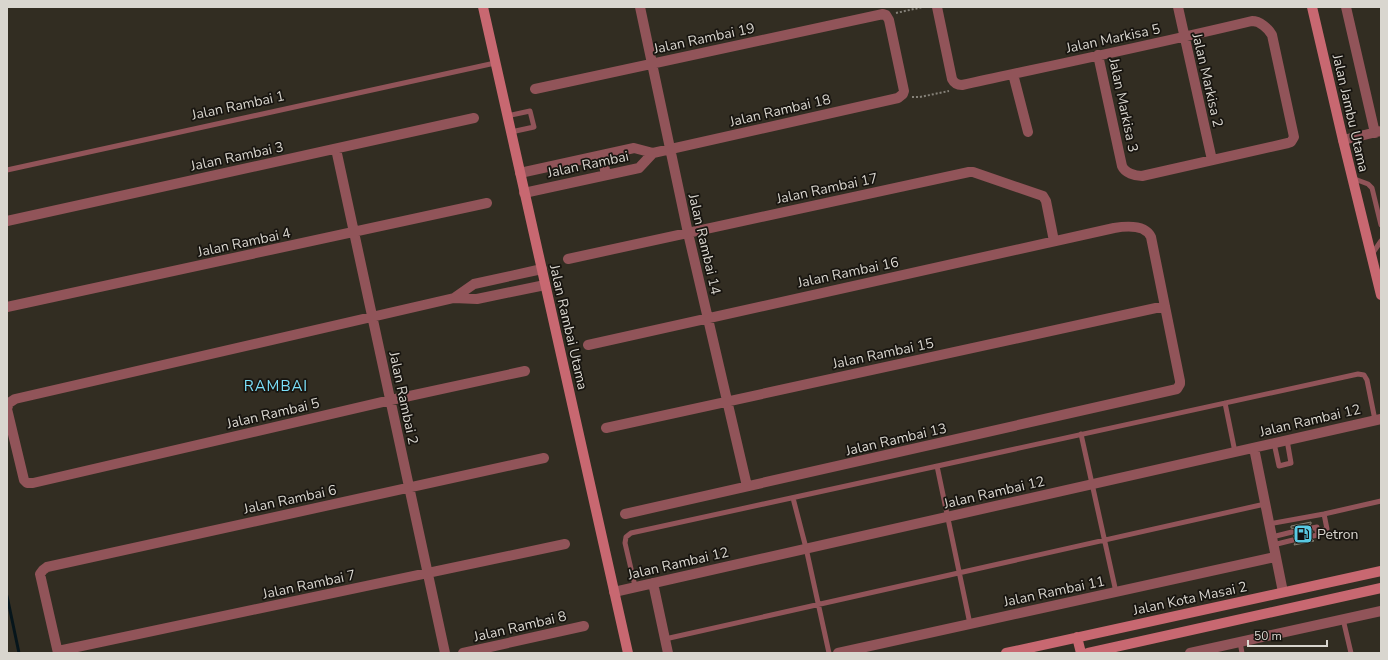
<svg xmlns="http://www.w3.org/2000/svg" width="1388" height="660" font-family="'Nunito Sans',sans-serif">
	<rect width="100%" height="100%" fill="#322d22"/>
	<g fill="none" stroke-linecap="round" stroke-linejoin="round">
		<path stroke="#06151b" stroke-width="3" d="M7,596l12,57"/>
	</g>
	<path fill="#474136" stroke="#857f72" d="M1311,522v2l-3,2v3l5,3 -4,2v3l5,4 -20,4 3,-6 -1,-2 -3,-1 2,-1 1,-4 -1,-2 -4,-1v-2z"/>
	<g fill="none" stroke-linecap="round" stroke-linejoin="round">
		<path stroke="#868279" stroke-width="2" stroke-dasharray="2 2" stroke-linecap="butt" d="M896,13l27,-6
			M912,97h8l29,-6"/>
		<path stroke="#915459" stroke-width="5" d="M507,116l23,-5 4,16 -23,5
			M7,170l488,-107
			M1352,178l16,6 4,4 9,37
			M1372,254l9,-13
			M1225,403l10,49
			M1081,434l35,158
			M1274,443l5,23 12,-3 -4,-23
			M937,466l33,158
			M793,498l13,50 23,105
			M1269,524l55,-10 57,-13
			M1312,528l5,-1 1,8 -5,1
			M1317,531l10,-2 -3,-15
			M1272,537l20,-5
			M1273,545l20,-5
			M635,586l-10,-43 1,-6 5,-4 727,-159 6,1 3,5 8,40
			M1343,619l8,34
			M665,639l600,-135
			M1240,642l2,11"/>
		<path stroke="#915459" stroke-width="10" d="M640,7l48,226 59,253
			M937,7l15,72c2,4 5,6 10,6 97,-21 194,-41 290,-64 8,0 16,7 20,14l22,102 -3,5 -3,1 -146,33c-7,0 -17,-3 -20,-10l-24,-111
			M1178,7l34,153
			M1346,7l29,126
			M1013,74l15,58
			M1343,140l38,-9
			M336,149l109,504
			M602,155l4,20
			M520,173l114,-25 19,5 245,-55 5,-4 1,-3 -15,-71 -3,-5 -3,-1 -348,75
			M524,193l115,-25 14,-15
			M7,221l467,-103
			M568,259l401,-87h4l70,24 3,5 8,40
			M454,298l20,-14 68,-15
			M7,307l480,-104
			M588,345l526,-117c12,-2 31,-4 37,9l29,144v3l-3,5 -552,125
			M525,371l-134,29 -358,83h-6l-3,-3 -17,-71 2,-6 6,-4 439,-101 23,1 68,-14
			M606,428l559,-122
			M1254,448l29,144
			M653,583l15,70
			M614,592l767,-173
			M58,651l507,-107
			M58,653l-18,-79 3,-4 4,-3 497,-109
			M463,653l121,-27
			M838,653l437,-96
			M1190,653l191,-42"/>
		<path stroke="#c86871" stroke-width="10" d="M483,7l145,646
			M1312,7l31,133 38,155
			M1077,637l4,16
			M1006,653l375,-82
			M1088,653l293,-65"/>
	</g>
	<defs>
		<g id="fuel-square" transform="scale(1)"><rect x="-9" y="-9" width="18" height="18" rx="4" fill="#58c9e3" stroke="#181510"/><path d="M-5.5-6h7V0h2V4h1.3V-2.5L3-4.5l.8-.8L6-3V5H2.5V1h-1V6h-7ZM-4.2-4.7v3.2H.2V-4.7Z" fill="#111"/></g>
	</defs>
	<g fill-rule="evenodd">
		<use href="#fuel-square" x="1303" y="534"/>
	</g>
	<g text-anchor="middle" stroke-width="3.5" stroke-linejoin="round" paint-order="stroke">
		<g font-size="14" fill="#d9d6cf" stroke="#181510">
			<text transform="translate(704 38) rotate(-12)" y="5">Jalan Rambai 19</text>
			<text transform="translate(1113 38) rotate(-12)" y="5">Jalan Markisa 5</text>
			<text transform="translate(1208 80) rotate(77)" y="5">Jalan Markisa 2</text>
			<text transform="translate(238 105) rotate(-12)" y="5">Jalan Rambai 1</text>
			<text transform="translate(1124 105) rotate(78)" y="5">Jalan Markisa 3</text>
			<text transform="translate(780 110) rotate(-13)" y="5">Jalan Rambai 18</text>
			<text transform="translate(1351 113) rotate(77)" y="5">Jalan Jambu Utama</text>
			<text transform="translate(237 156) rotate(-12)" y="5">Jalan Rambai 3</text>
			<text transform="translate(588 164) rotate(-12)" y="5">Jalan Rambai</text>
			<text transform="translate(827 188) rotate(-12)" y="5">Jalan Rambai 17</text>
			<text transform="translate(244 242) rotate(-12)" y="5">Jalan Rambai 4</text>
			<text transform="translate(705 244) rotate(77)" y="5">Jalan Rambai 14</text>
			<text transform="translate(848 272) rotate(-12)" y="5">Jalan Rambai 16</text>
			<text transform="translate(569 327) rotate(77)" y="5">Jalan Rambai Utama</text>
			<text transform="translate(883 353) rotate(-12)" y="5">Jalan Rambai 15</text>
			<text transform="translate(404 398) rotate(78)" y="5">Jalan Rambai 2</text>
			<text transform="translate(273 413) rotate(-13)" y="5">Jalan Rambai 5</text>
			<text transform="translate(1310 420) rotate(-13)" y="5">Jalan Rambai 12</text>
			<text transform="translate(896 439) rotate(-13)" y="5">Jalan Rambai 13</text>
			<text transform="translate(994 492) rotate(-13)" y="5">Jalan Rambai 12</text>
			<text transform="translate(290 499) rotate(-12)" y="5">Jalan Rambai 6</text>
			<text transform="translate(678 563) rotate(-13)" y="5">Jalan Rambai 12</text>
			<text transform="translate(309 584) rotate(-12)" y="5">Jalan Rambai 7</text>
			<text transform="translate(1054 591) rotate(-12)" y="5">Jalan Rambai 11</text>
			<text transform="translate(1190 598) rotate(-12)" y="5">Jalan Kota Masai 2</text>
			<text transform="translate(520 626) rotate(-13)" y="5">Jalan Rambai 8</text>
		</g>
		<g font-size="14" fill="#d9d6cf" stroke="#181510" text-anchor="start">
			<text x="1317" y="539">Petron</text>
		</g>
		<g font-size="15" letter-spacing="1" fill="#7ce0f9" stroke="#181510">
			<text x="276" y="391">RAMBAI</text>
		</g>
	</g>
	<rect width="1388" height="660" fill="none" stroke="#d9d6cf" stroke-width="16"/>
	<path d="M1248 640v6h79v-6" fill="none" stroke="#d9d6cf" stroke-width="2"/>
	<text x="1254" y="640" font-size="12" fill="#d9d6cf" stroke="#181510" stroke-width="3" paint-order="stroke">50 m</text>
</svg>
